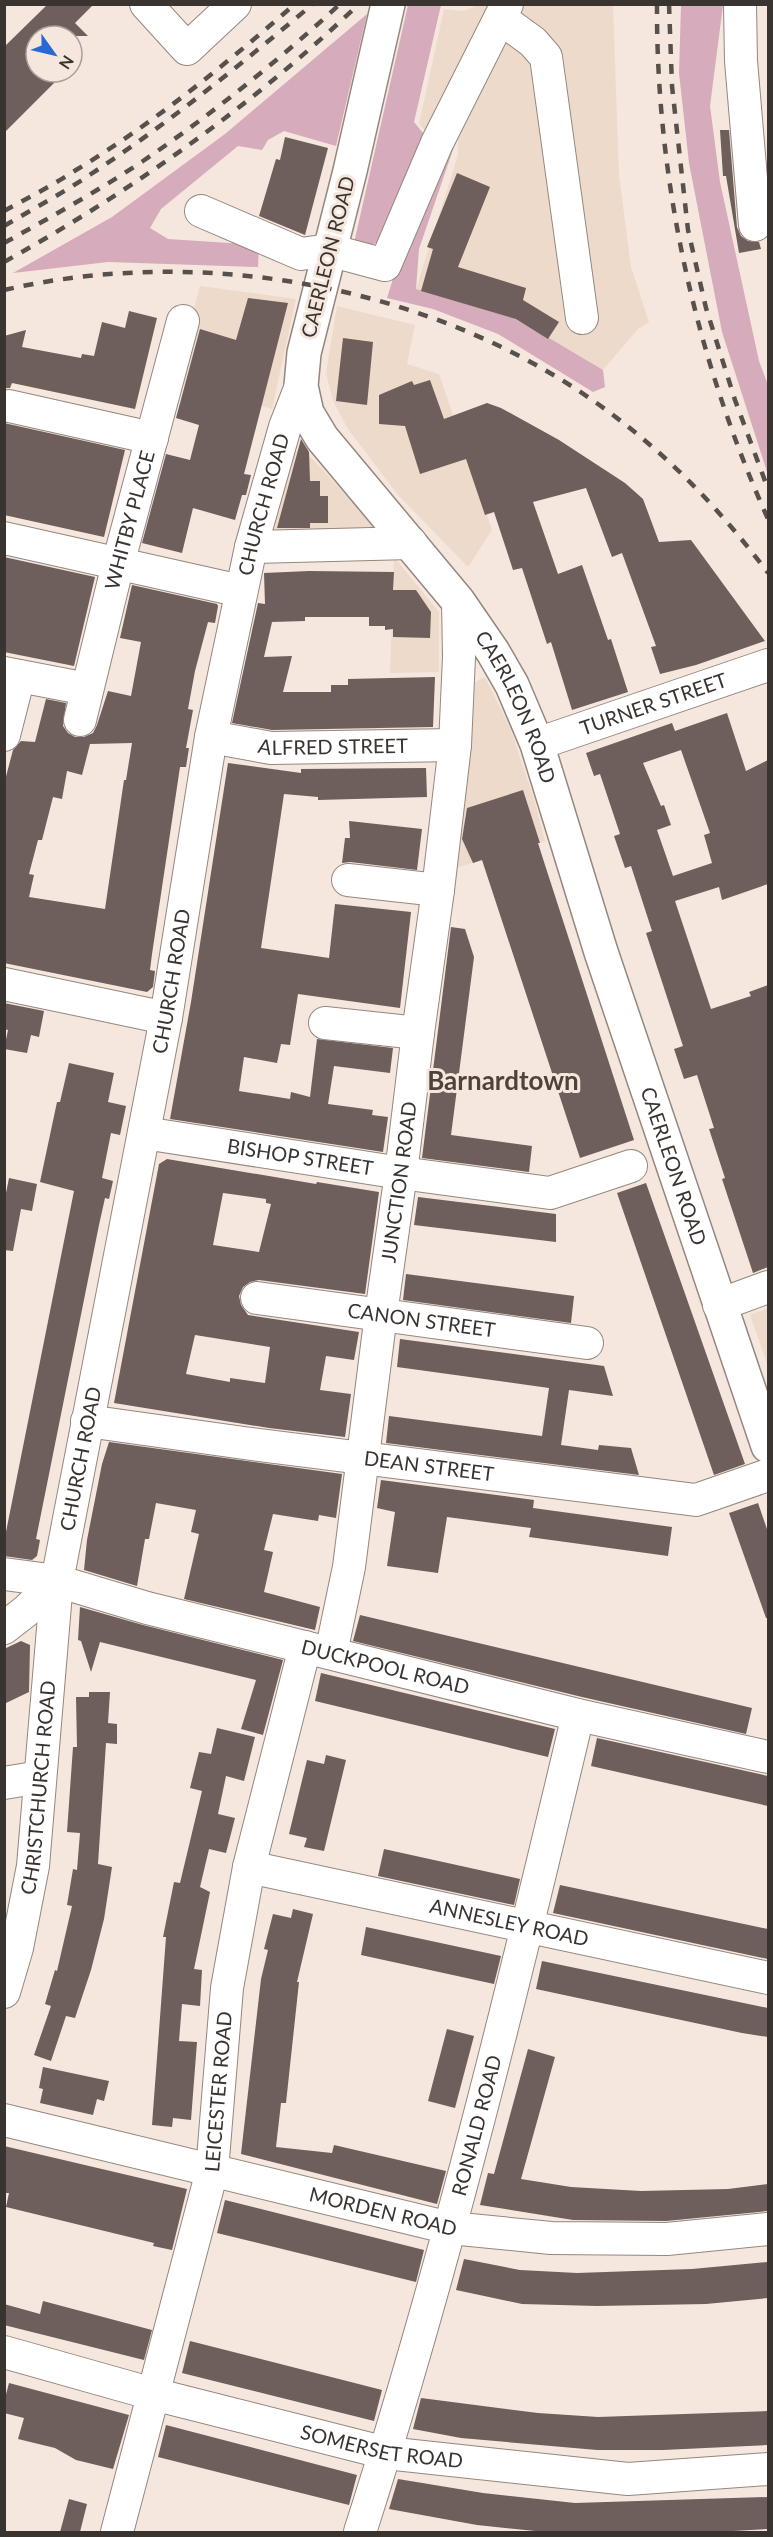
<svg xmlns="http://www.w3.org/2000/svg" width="773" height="2537" font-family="Lato,sans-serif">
	<rect width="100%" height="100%" fill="#f5e7dd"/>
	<path fill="#eedacb" d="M482,4l131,1 6,170 12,92 18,55 -11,7 -35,41 -90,-52 -97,-29 42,-134v-19l-21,7 -18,-19 25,-115 19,2z
		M200,286l96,13 -24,110 -98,-27z
		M337,306l78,19 -8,39 32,10 53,156 -24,37 -70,-72 -50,-66 -15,-28 -7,-28z
		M304,450l70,75 -6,7 -98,-3 22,-78z
		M394,557l45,55v60l-49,1z
		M485,677l25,51 24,71 11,42 -96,29 24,-187z
		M768,1308v58l-18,-51z"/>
	<path fill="#d6abbb" d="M408,5h33l-27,117 14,17 -45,101 -16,7 -13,-4z
		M681,5h42l-13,101 10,76 39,179 9,24v90l-46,-143 -33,-169 -10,-90z
		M367,14l-31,132 -52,-15 -16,9 -6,10 -24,-4 -77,63 -11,19 18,11 91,6 -1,22 -150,-5 -95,11 99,-56 113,-83z
		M458,135l-39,114 -3,40 101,30 86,51 2,17 -12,5 -95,-58 -65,-25 -46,-11 24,-77z"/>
	<path fill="#6e5e5c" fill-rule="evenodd" d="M48,4h46l-19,19 13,13h-52v36h29l-61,61v-86z
		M720,130h9l8,97 4,9 7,5 11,1 2,7 -22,4 -13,-77h-3z
		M285,137l43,11 -23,87 -46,-19 17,-57 4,1z
		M457,173l33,14 -32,80 68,21 -3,12 36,22 -11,17 -32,-20 -95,-28 12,-42 -6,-2z
		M248,298l40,5 -44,171 7,1 -5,20h-4l-7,25 -42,-12 -11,45 -40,-10 24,-89 24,6 9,-35 -23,-7 24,-89 36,11z
		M129,311l28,7 -22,91 -123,-26 -2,5h-6v-52l22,-6 -4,17 59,11 1,-4 12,2 8,-34 23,6z
		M343,338l30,4 -6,63 -31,-4z
		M430,380l14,39 43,-16 14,5 58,32 66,43 18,16 16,43 32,-2 74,101 -69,24 -36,9 -9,-27 5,-1 -34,-93 -10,4 -26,-69 -53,14 25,72 24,-9 26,75 3,-1 17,53 -56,18 -21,-68 -4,2 -25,-76 -9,2 -19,-58 -9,3 -19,-56 -46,15 -15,-48 -26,-2v-29l33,-14 2,4z
		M4,423l121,27 -21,87 -100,-22z
		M301,439l8,13 1,29h10v15h8v27h-18v5h-33z
		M4,557l91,20 -21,89 -70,-14z
		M309,571l85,1 -1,18h23l15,22 -1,26 -37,-1v-8l-8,1v-4h-16v-9h-64v4l-33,1 -8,35 28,-1 -9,36h48v-7h17v-6l87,-2 -2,50 -161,3 -40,-7 26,-120 7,1 -1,-31z
		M132,585l85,19 1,2 -3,17 -7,-1 -13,49 -7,38 5,1 -7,38h3l-3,19h-6l-28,187 -2,16 5,1 -2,16 -6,5 -143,-29v-179l9,-34 8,-9 14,1 11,-43 20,4 -3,23 5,7 7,4h9l9,-4 4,-8 11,-34 23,5 10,-54 -21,-4zM132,743l-6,37h-2l-19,129 -76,-12 5,-22 -5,-1 9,-34h4l11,-43 9,2 5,-28 15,4 8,-31z
		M727,713l19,58 22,-11v124l-46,16 -3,-13 -44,14 36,108 40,-13 -2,-4 19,-7v282l-15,6 -31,-94 3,-1 -16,-49 5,-1 -17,-53 -13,4 -10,-30 9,-3 -37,-113 6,-2 -21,-65 -6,2 -11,-32 6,-2 -20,-60 -6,2 -8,-23 86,-30 3,8zM681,750l29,83 -6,2 8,28 -39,13 -16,-46 14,-5 -7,-20 -3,1 -18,-43z
		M228,763l73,10v-4l125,-1 1,29 -109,3v-3l-34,-3 -23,154 68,10 6,-54 76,8 -11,96 -102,-14 -8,51 -9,-1 -4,19 -33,-6 -5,34 51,8 1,-7 19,5 7,-58 76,9 -3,25 -56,-7 -6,38 45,6 -1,5 16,2 -5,35 -213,-33 21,-117z
		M523,790l17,53h-2l7,22 89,275 -54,18 -98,-298 -9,3 -11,-24 5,-31z
		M349,821l73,8 -5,41 -67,-8 -8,1 3,-25h5z
		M451,927l14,2 9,28 -23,178 81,11 -3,26 -107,-14z
		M4,1003l40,8 -5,26 -8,-2 -4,18 -23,-4 4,-19 -4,-1z
		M69,1063l45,10 -6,29 18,4 -6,29 -9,-2 -9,45 11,3 -4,18 -4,-1 -6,27 -63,314 4,1 -3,16 -5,4 -28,-4v-14l70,-351 -34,-9 17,-80h3z
		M167,1159l149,25 1,-2 62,10 -14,102 -106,-14 -9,2 -7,5 -4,9 2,9 7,10 111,17 -5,28 -28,-4 -6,34 31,4 -6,43 -76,-9 -155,-25 45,-239zM223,1193l43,6v4l5,1 -12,48 -46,-7zM195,1335l75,12 -5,36 -35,-5v4l-44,-8z
		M9,1178l28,6 -5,27 -11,-2 -8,42 -9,-1v-47z
		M646,1183l99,281 -31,11 -97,-282z
		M418,1197l138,17v28l-142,-17z
		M406,1274l168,22 -3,27 -168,-23z
		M400,1339l204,27 9,30 -44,-6 -8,55 37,5 1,-5 32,3 8,27 -253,-32 3,-27 153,20 7,-48 -152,-21z
		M109,1442l233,32 -6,44 -17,-3 -1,6 -45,-7 -9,36 9,2 -9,40 56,15 -5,23 -131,-31 15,-65 -8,-2 5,-22 -40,-7 -7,36h-4l-8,47 -53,-16 3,-30 15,-76z
		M381,1480l153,20 -1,8 139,19 -4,29 -139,-19 2,-9 -84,-11 -9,56 -51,-7 8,-54 -18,-4z
		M758,1503l10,29v86h-2l-37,-105z
		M80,1607l63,18 140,35 -20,75 -22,-6 15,-49 -156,-38 -9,30 -10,-31 -3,-1z
		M360,1615l392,93 -6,26 -164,-37 -229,-56z
		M21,1641l9,4 -1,47 -25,12v-55z
		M321,1673l234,56 -7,28 -233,-56z
		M89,1692h21l-2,31 9,1v20l-11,-1 -8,121 14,3 -8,52 -13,51 -16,48 -9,-2 -15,45 -17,-6 17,-49 -6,-2 10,-34 2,1 15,-65 -5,-1 6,-36 4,1 3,-37 -13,-1 6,-85h4l-1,-50h13z
		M217,1728l38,9 -11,44 -18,-5 -8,38 17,4 -9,35 -17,-4 -9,38 10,5 -16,77 8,1 -2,36 -18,-2 -3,37 18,1 -6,78 -18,-2 -1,9 -20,-2 14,-188h-3l11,-55 6,1 22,-92 -12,-3 9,-36 12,2z
		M597,1738l171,38v30l-177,-40z
		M326,1755l20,5 -22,91 -20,-4 3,-9 -18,-4 18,-74 17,4z
		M384,1849l136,30 -6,26 -136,-29z
		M560,1885l208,44v30l-215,-46z
		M293,1909l20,5 -16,68h2l-13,121h-5l-5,44 56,6 2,-8 112,26 -9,33 -196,-50 20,-175 7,-29 -4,-1 9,-35 18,4z
		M366,1927l135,29 -7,28 -133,-29z
		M542,1961l226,47v29l-26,-4 -206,-44z
		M447,2029l27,7 -19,72 -27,-7z
		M528,2049l27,8 -34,122 50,8 70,4 87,-2 40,-5v27l-102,10 -93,-1 -93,-15 8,-32 6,1z
		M43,2067l66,14 -5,20 -7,-2 -4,16 -53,-12 3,-14 -4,-1z
		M4,2146l183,43 -15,61 -19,-4 1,-3 -148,-36 3,-14h-5z
		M225,2200l199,50 -8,32 -199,-49z
		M464,2259l56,11 57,3 115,-4 76,-7v36l-62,6 -109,2 -75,-2 -66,-14z
		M43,2301l109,29 -8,30 -140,-35v-21l36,10z
		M190,2341l192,49 -8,31 -192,-48z
		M9,2383l120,32 -16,54 -37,-9 -21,-12 -37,-9 6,-21 -20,-5v-11z
		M421,2398l117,15 60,4 170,-6v34l-105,5h-66l-136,-12 -48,-9z
		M166,2425l191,50 -8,30 -191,-48z
		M398,2479l85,14 92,10 193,-6v32l-52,3h-171l-68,-7 -88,-16z
		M69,2499l18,5 -7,28h-20z"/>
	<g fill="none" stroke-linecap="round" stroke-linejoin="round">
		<g stroke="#94877e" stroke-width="34">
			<g id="minor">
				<path d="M146,4l41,45 48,-45"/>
				<path d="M740,4l1,57 14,164"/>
				<path d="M500,18l33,24 13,15 36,261"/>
				<path d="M201,211l100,43 28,-4 56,15 52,-122 70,-139"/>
				<path d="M9,406l143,32"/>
				<path d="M4,538l237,53"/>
				<path d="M251,547l160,-4"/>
				<path d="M4,673l83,16"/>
				<path id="s1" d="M80,720l38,-156 65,-243"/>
				<path d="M4,735l15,-59"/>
				<path id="s2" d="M211,737l60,11 184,-3"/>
				<path id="s3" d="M537,744l231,-79"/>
				<path d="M348,880l90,10"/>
				<path d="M4,984l162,34"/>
				<path d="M325,1023l93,10"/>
				<path id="s4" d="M144,1133l257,40 149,20 81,-27"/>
				<path id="s5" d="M257,1298l330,45"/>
				<path d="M719,1305l49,-18"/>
				<path id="s6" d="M87,1421l157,22 452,57 72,-25"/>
				<path id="s7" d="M4,1574l53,7 90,27 431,107 190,42"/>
				<path d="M4,1628l22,-17 31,-30"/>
				<path id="s8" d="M331,1653l18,-86 32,-253 20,-141 17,-140 20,-143 17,-145 4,-88 -1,-56"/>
				<path d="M4,1783l36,-6"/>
				<path id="s9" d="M249,1867l519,111"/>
				<path id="s10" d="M4,1992l13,-44 16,-82 24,-285 109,-563 45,-281 40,-190 34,-120 16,-41"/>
				<path id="s11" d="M4,2120l446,108 101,10 116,1 101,-10"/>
				<path id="s12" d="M4,2352l149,42 233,59 242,26 140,-10"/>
				<path id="s13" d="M117,2532l95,-361 15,-183 22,-121 56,-220"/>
				<path id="s14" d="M360,2532c86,-268 153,-543 218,-817"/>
			</g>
		</g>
		<g stroke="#94877e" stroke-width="36">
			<g id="major">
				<path id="s15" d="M388,4l-38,167 -46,182 -3,33 6,27 15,25 136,163 35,51 19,33 25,59 64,208 167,494"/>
			</g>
		</g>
		<use href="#minor" stroke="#fff" stroke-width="32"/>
		<use href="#major" stroke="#fff" stroke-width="33"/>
		<path stroke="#57504c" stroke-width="4.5" stroke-dasharray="10 10" stroke-linecap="butt" d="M657,4c-1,177 39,355 111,515
			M669,4l3,82 16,144 18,78 29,92 33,89
			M4,211c24,-13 49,-26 72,-41 78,-47 150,-106 219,-166
			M4,226c29,-17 59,-33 87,-52 78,-51 150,-110 222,-170
			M4,243c47,-26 94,-52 139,-82 69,-47 135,-100 197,-157
			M4,262c128,-71 249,-157 355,-258
			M4,290c205,-47 441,-2 609,125 60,45 110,98 155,158"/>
	</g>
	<g text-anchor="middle" stroke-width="6" stroke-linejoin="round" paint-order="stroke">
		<g font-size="20" fill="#3a3431" stroke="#f5e7dd">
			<text transform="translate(328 257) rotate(-76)" y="7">CAERLEON ROAD</text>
			<text dy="7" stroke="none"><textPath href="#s10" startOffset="1512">CHURCH ROAD</textPath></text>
			<text dy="7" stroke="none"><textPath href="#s1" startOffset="206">WHITBY PLACE</textPath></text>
			<text dy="7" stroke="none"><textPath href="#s3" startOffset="123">TURNER STREET</textPath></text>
			<text dy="7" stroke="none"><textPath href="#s15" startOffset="783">CAERLEON ROAD</textPath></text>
			<text dy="7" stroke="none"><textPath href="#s2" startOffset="123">ALFRED STREET</textPath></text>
			<text dy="7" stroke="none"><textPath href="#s10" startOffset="1026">CHURCH ROAD</textPath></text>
			<text dy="7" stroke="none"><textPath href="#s4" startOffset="158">BISHOP STREET</textPath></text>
			<text dy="7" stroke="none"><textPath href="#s15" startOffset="1269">CAERLEON ROAD</textPath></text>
			<text dy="7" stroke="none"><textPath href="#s8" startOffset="476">JUNCTION ROAD</textPath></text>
			<text dy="7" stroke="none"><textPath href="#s5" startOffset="166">CANON STREET</textPath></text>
			<text dy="7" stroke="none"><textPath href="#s10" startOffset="540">CHURCH ROAD</textPath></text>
			<text dy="7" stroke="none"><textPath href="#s6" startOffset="345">DEAN STREET</textPath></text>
			<text dy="7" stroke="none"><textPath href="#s7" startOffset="393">DUCKPOOL ROAD</textPath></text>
			<text dy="7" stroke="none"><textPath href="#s10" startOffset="208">CHRISTCHURCH ROAD</textPath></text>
			<text dy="7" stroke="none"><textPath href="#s9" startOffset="266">ANNESLEY ROAD</textPath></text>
			<text dy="7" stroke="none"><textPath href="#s13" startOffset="453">LEICESTER ROAD</textPath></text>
			<text dy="7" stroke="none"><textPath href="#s14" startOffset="423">RONALD ROAD</textPath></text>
			<text dy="7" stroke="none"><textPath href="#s11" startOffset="390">MORDEN ROAD</textPath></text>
			<text dy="7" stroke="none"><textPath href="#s12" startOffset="390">SOMERSET ROAD</textPath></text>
		</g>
		<g font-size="26" font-weight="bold" fill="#4e433a" stroke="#f5e7dd">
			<text x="503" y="1090">Barnardtown</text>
		</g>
	</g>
	<rect width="773" height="2537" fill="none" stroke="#3a3431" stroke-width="12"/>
	<g transform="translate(54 54) rotate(124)"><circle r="28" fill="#f5e7dd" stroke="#aa9f98" stroke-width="1.5"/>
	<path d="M0-4.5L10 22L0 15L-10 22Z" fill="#2868d5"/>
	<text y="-9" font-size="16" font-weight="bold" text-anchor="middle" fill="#3a3431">N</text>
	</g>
</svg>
